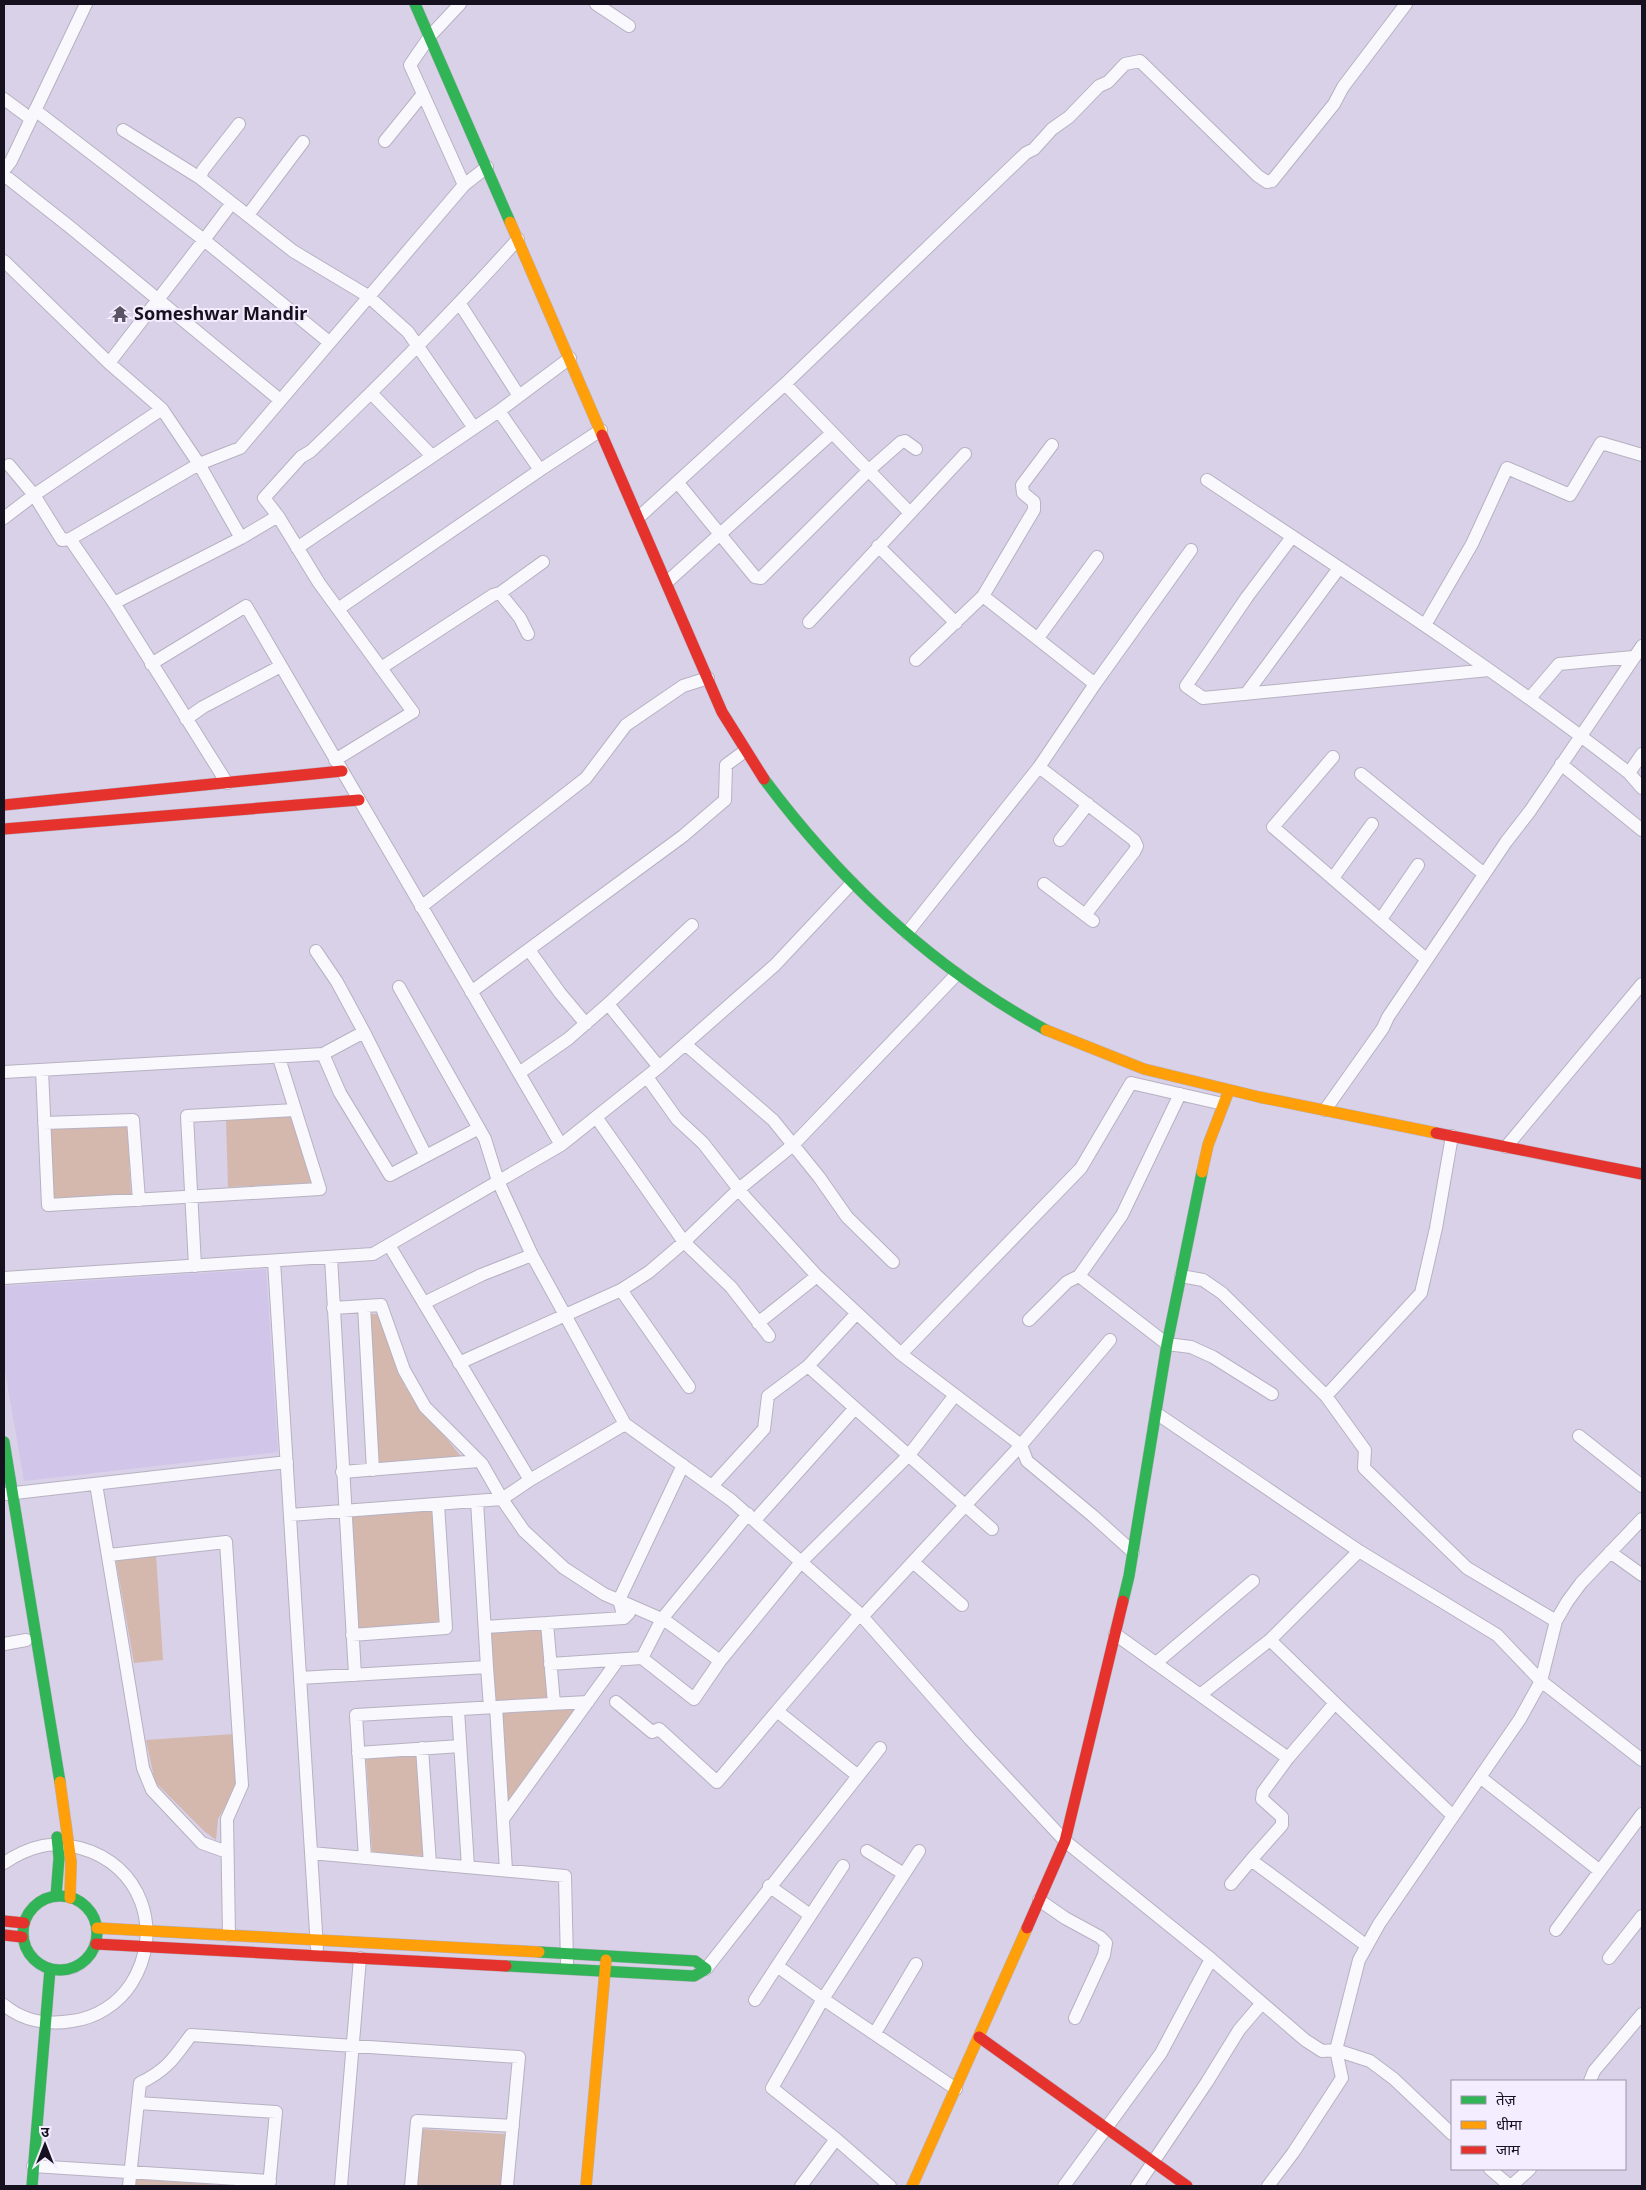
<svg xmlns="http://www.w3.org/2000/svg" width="1646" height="2190" font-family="'Noto Sans','Noto Sans Devanagari',sans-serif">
	<rect width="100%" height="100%" fill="#d9d1e8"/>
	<path fill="#d1c5ea" d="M266,1269l12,183 -254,29 -20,-116v-79z"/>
	<path fill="#d4b7ad" d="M291,1116l20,67 -83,4 -2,-68z
		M127,1124l4,70 -78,4 -4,-70z
		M369,1314h10l26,73 58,72 -85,4z
		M433,1510l8,113 -83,6 -7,-113z
		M156,1555l7,105 -29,3 -18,-102z
		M544,1629l4,70 -55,3 -4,-70z
		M576,1707l-69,98 -5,-93z
		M234,1734l3,52 -19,33 -2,21 -12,-9 -49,-49 -9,-42z
		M418,1753l6,103 -52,-4 -6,-95z
		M422,2129l83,5 -4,52h-84z
		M136,2179l96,7h-96z"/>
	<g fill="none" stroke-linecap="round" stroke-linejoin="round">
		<g stroke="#b7b1c2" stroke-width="14">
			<path id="street" d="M596,4l33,22
				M4,99l27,20
				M35,110l169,130 27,-36
				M123,130l77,48 93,73 75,45 40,36 66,96
				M385,141l38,-47
				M4,170l7,-9 75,-157
				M4,175l66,52 210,173
				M200,178l3,-8 36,-46
				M464,185l23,-18
				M248,215l55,-73
				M4,261l105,102 53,46 37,55 42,74 37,-22
				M460,304l59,92
				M109,363l95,-123 125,102
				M785,384l124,128
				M371,393l61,63
				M162,409l-128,86 28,45 8,-1 129,-75 41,-16 224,-263 -54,-120 20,-29 30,-32
				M499,411l71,-53
				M540,470l61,-40
				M1207,480c143,95 287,188 422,293l13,15
				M678,483l77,94 6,1 107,-107 33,-29 4,-1 11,8
				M639,517l146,-133 241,-231 8,-4 18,-20 17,-12 30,-31 9,-4 17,-18 15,-3 118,115 9,6 5,-1 62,-77 9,-17 63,-83
				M4,518l30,-23 -25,-30
				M1292,537l-45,60 -61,89 17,12 286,-28
				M70,539l44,64 113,180
				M878,546l78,77
				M297,548l202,-137 41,59 -202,139
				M667,582l165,-149
				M500,593l20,25 8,16
				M983,596l112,88
				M114,603l127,-65
				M809,622l156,-168
				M1425,625l47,-81 35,-76 63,27 31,-52 41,12
				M1038,638l59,-81
				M916,660l67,-64 51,-86v-8l-11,-9 -1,-8 30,-40
				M381,668l112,-73 7,-2 43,-31
				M1246,694l93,-126
				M1530,698l29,-34 74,-7
				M186,719l17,-12 78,-41
				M1333,757l-60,70 153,132
				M335,760l78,-48 -94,-129 -41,-67 -14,-18 37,-41 10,-6c72,-69 141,-138 207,-212
				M1561,764l81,66
				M1039,767l95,73 3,6 -3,6 -49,63
				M1629,773l13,-19
				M1361,774l123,100
				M1060,840l28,-36
				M1333,878l39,-54
				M1044,884l49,37
				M421,907l165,-129 40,-53 57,-39 25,-8
				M1381,919l37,-54
				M907,933l132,-166 56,-83 96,-134
				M529,950l31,43 26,31
				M316,951l21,31 27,50 -41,22
				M399,987l86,152 13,42 34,74 93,169
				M471,992l212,-156 42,-36 1,-35 19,-14
				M608,1004l51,63
				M364,1032l62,124
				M685,1044l88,76 46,57 28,40 46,45
				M42,1070l6,135 272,-16 -41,-131
				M4,1072l319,-18 17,39 50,82 89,-47
				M519,1073l49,-34 40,-35 84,-79
				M647,1077l30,42 26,24 42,54 72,79
				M1180,1094l-58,121 -43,61 88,68 24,3 22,10 59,37
				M1325,1110l58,-82 5,-11 118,-175 24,-31 112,-165
				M596,1117l88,125 47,45 38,49
				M44,1123l89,-3 6,80
				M1452,1136l-16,92 -15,65 -95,103 39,54 -1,18 103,100 89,53
				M561,1145l98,-78 116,-102 77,-82
				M1506,1147l136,-163
				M389,1245l141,235
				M331,1257l24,418
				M274,1261l43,687
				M195,1266l-8,-150 108,-6
				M1181,1276l22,4 19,13 104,103
				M4,1278l369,-24 188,-109 -315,-539 -95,58
				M621,1290l68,97
				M424,1303l57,-28 51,-20
				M364,1306l9,164
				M333,1308l48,-3 23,65 21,37 57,57 20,35 22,32 40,37 40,26 62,27 54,40 81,-99 108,-107 46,-60
				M1029,1320l38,-38 12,-6
				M758,1323l59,-47 84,78 120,91 -159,172
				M1110,1340l-89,105 6,16 66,55 40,36
				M901,1354l180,-186 50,-85 92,21
				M459,1363l162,-73 28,-18 35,-30 55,-53 54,-44 164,-171
				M808,1366l47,42
				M1156,1413l203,138
				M1579,1436l63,50
				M342,1472l137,-11
				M96,1484l47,284 9,22 50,53 25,9
				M712,1486l52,-57 4,-33 40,-30 49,-53
				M6,1494l281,-32
				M290,1515l212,-16 28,-19 95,-56 106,76 129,114 -83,97 81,65 -152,193
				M755,1520l100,-112 137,121
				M1610,1552l32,23
				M109,1555l117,-13 16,243 -15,34 2,116
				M913,1562l49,43
				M860,1614l110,125 95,102 146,118 94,81 17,11 14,-1 23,-90 20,-36 141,-205 21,-38 15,-60 11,-19 14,-19 61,-64
				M624,1618l-5,-18 64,-135
				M547,1623l7,81
				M485,1627l139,-9 5,-5
				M1115,1634l173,124 47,-55 118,113
				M352,1635l94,-7 -8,-124
				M1270,1640l89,-89 138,84 44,46 101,79
				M4,1644l22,-4
				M642,1658l20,-39 86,-105
				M1156,1663l97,-82
				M550,1664l92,-6 52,41 26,-38
				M487,1667l3,40
				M300,1678l187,-11 -10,-166
				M1200,1695l70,-55 65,63
				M616,1702l36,30 7,-3 58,53 60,-71
				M458,1710l10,157
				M422,1748l8,116
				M358,1753l102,-7
				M1288,1758l-25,34 -1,7 20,18v8l-31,35 116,86
				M858,1776l22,-28
				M1480,1777l120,94
				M503,1819l115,-159
				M867,1851l37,23
				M919,1851l-96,148 133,90
				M311,1853l254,23 2,87
				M365,1858l-9,-143 140,-8
				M4,1863c12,-8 24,-14 38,-17 12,-3 25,-1 38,2 61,16 85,83 51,136 -13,20 -35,34 -59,37 -24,4 -49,0 -68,-16
				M506,1870l-10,-163 92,-5
				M1231,1884l20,-24
				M769,1886l41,29
				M1039,1900l26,18 35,19 6,6 -2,12 -29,63
				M1556,1930l86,-116
				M1609,1958l33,-42
				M755,2000l22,-34
				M875,2033l41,-69
				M1590,2081l4,-10 48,-57
				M138,2103l138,9 -7,74
				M836,2139l54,47
				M33,2166l237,15
				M1490,2169l20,17
				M129,2186l11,-103c27,-13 34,-25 51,-48l328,22 -12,129
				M341,2186l19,-228
				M411,2186l6,-65 96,5
				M801,2186l35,-47 -64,-51 51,-89 -46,-33 66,-100
				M1064,2186l97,-133 50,-94
				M1137,2186l70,-104 32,-52 23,-27
				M1268,2186l25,-33 49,-75 -6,-28 34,11 24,18 58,55
				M1511,2186l19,-17"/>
		</g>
		<g stroke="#b7b1c2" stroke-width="12">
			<path id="fast" d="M415,4l95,218
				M764,779c76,102 170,190 282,251
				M4,1442l56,340
				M1123,1601l6,-25 38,-232 35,-172
				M23 1933a37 37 0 1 1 74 0a37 37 0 1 1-74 0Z
				M56,1896l3,-38 -2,-21
				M506,1966l188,10 12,-7 -11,-8 -156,-9
				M32,2186l18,-217"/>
		</g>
		<g stroke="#b7b1c2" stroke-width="12">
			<path id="slow" d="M510,222l92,213
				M1046,1030l98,39 115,28 177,36
				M1202,1172l6,-27 21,-55
				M60,1782l11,80 -1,36
				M97,1928l442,24
				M586,2186l20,-226
				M912,2186l115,-258"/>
		</g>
		<g stroke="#b7b1c2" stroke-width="12">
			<path id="jam" d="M602,435l120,277 42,67
				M4,805l338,-34
				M4,829l355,-29
				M1436,1133l206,41
				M4,1921l20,2
				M1027,1928l38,-87 58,-240
				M4,1935l18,2
				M96,1944l410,22
				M979,2037l208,149"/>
		</g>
		<use href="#street" stroke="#f9f8fc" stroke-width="12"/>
		<use href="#fast" stroke="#30b455" stroke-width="11"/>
		<use href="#slow" stroke="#ff9f0a" stroke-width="11"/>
		<use href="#jam" stroke="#e5322d" stroke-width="11"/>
	</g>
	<defs>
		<g id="temple-bare" transform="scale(1.35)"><path d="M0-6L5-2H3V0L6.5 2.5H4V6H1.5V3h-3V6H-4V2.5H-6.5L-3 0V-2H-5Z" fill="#5a5465" stroke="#f3edff" stroke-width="2.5" paint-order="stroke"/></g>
	</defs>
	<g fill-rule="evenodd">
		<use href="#temple-bare" x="120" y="314"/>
	</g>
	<g text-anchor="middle" stroke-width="4" stroke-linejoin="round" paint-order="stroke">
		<g font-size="18" font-weight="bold" fill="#16111f" stroke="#f3edff" text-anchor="start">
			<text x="134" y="320">Someshwar Mandir</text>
		</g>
	</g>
	<rect width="1646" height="2190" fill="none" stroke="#16111f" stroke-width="10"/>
	<rect x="1451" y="2080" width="175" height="90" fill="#f3edff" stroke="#9b95a5"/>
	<rect x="1461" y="2096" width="25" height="8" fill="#30b455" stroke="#9b95a5"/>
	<text x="1496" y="2105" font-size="15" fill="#16111f">तेज़</text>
	<rect x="1461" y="2121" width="25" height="8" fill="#ff9f0a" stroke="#9b95a5"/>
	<text x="1496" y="2130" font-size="15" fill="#16111f">धीमा</text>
	<rect x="1461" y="2146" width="25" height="8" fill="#e5322d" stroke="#9b95a5"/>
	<text x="1496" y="2155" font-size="15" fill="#16111f">जाम</text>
	<g transform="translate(45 2145)" stroke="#f3edff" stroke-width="4" paint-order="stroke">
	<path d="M0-4L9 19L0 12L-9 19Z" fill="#16111f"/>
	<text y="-8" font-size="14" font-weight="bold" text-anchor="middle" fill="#16111f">उ</text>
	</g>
</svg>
